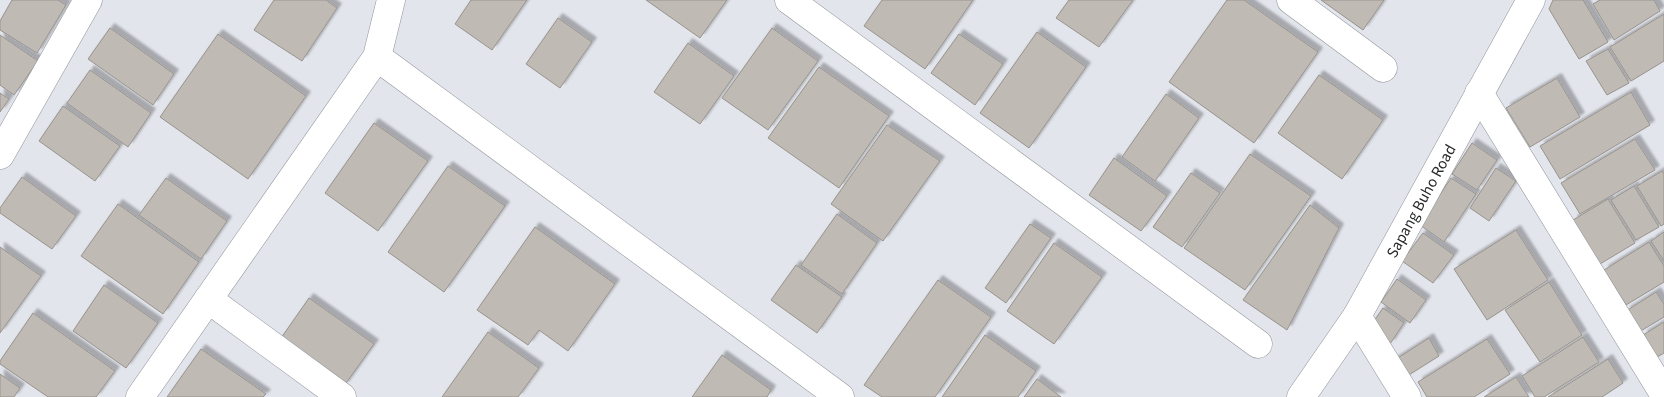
<svg xmlns="http://www.w3.org/2000/svg" width="1664" height="397" font-family="'Source Sans 3',sans-serif">
	<defs>
		<filter id="shadow"><feDropShadow dx="4.5" dy="-4.5" stdDeviation="1" flood-color="#0004"/></filter>
	</defs>
	<rect width="100%" height="100%" fill="#e2e5ec"/>
	<path fill="#c0bab4" stroke="#98938d" filter="url(#shadow)" d="M12,0h46l8,5 -29,48 -37,-23v-9z
		M274,0h52l11,8 -35,53 -48,-31z
		M471,0h56l-35,50 -37,-26z
		M646,0h81l-27,38z
		M882,0h91l-48,69 -61,-43z
		M1069,0h64l-34,47 -43,-29z
		M1227,0h17l74,52 -64,91 -85,-61z
		M1321,0h63l-21,30z
		M1553,0h30l25,42 -29,17 -30,-50z
		M1600,0h54l6,11 -46,29 -21,-36z
		M1664,14v47l-33,20 -21,-34z
		M558,18l34,24 -32,46 -34,-24z
		M110,28l64,46 -21,31 -65,-46z
		M772,28l46,33 -50,69 -46,-32z
		M1037,32l49,35 -57,81 -49,-35z
		M218,34l88,62 -58,83 -88,-62z
		M959,34l44,30 -28,41 -44,-32z
		M0,35l38,26 -24,34 -14,-10z
		M688,43l46,33 -34,48 -46,-32z
		M1608,49l21,34 -22,12 -21,-34z
		M819,67l70,49 -50,72 -71,-50z
		M90,70l61,43 -23,34 -61,-44z
		M1319,75l64,45 -41,59 -64,-46z
		M1557,78l23,39 -50,30 -24,-39z
		M1631,92l19,33 -90,54 -20,-33z
		M0,93l9,6 -9,13z
		M1166,94l33,24 -44,63 -33,-24z
		M63,106l57,40 -25,35 -56,-40z
		M374,123l54,38 -50,70 -53,-38z
		M887,125l53,36 -57,80 -52,-37z
		M1635,139l20,31 -75,44 -19,-31z
		M1472,143l25,17 -20,30 -25,-16z
		M1250,154l61,42 -66,94 -61,-42z
		M1114,158l53,38 -26,35 -52,-36z
		M448,166l57,40 -61,86 -56,-40z
		M1496,168l20,13 -27,40 -19,-13z
		M1662,171l2,3v50l-3,2 -24,-40z
		M1191,173l29,20 -38,54 -29,-20z
		M22,177l54,39 -24,33 -52,-36v-5z
		M166,178l61,43 -26,38 -62,-44z
		M1451,178l25,16 -32,48 -24,-17z
		M1634,186l25,41 -23,13 -25,-40z
		M1608,199l27,44 -35,21 -27,-44z
		M118,204l81,58 -36,52 -82,-58z
		M1310,205l29,23 -52,102 -44,-30z
		M837,214l40,29 -35,51 -41,-29z
		M1030,224l21,14 -45,65 -21,-15z
		M535,227l80,57 -47,67 -29,-21 -11,15 -51,-35z
		M1516,230l32,50 -61,40 -33,-51z
		M1664,232v29l-13,-20z
		M1423,233l31,22 -21,28 -31,-22z
		M1649,242l15,24v16l-38,23 -22,-35z
		M1054,243l48,34 -48,67 -47,-33z
		M0,247l41,29 -41,57z
		M796,265l46,32 -25,36 -46,-33z
		M1397,279l29,21 -16,23 -29,-21z
		M938,280l53,37 -56,80h-53l-18,-12z
		M1549,282l33,53 -42,27 -35,-52z
		M104,285l54,38 -32,45 -53,-37z
		M1656,292l8,12v13l-25,15 -13,-21z
		M309,298l65,46 -30,42 -65,-45z
		M1383,308l21,15 -14,21 -21,-16z
		M33,313l82,58 -19,26h-48l-48,-33v-3z
		M1664,322v31l-7,4 -14,-22z
		M488,332l51,36 -21,29h-76z
		M985,335l51,36 -18,26h-76z
		M1583,337l16,25 -55,35h-9l-13,-21z
		M1429,338l10,18 -35,22 -11,-17z
		M1487,339l23,35 -36,23h-47l-9,-15z
		M201,349l65,45 -3,3h-96z
		M722,355l49,35 -4,7h-75z
		M1608,359l15,24 -21,14h-54z
		M0,374l20,14 -6,9h-14z
		M1516,377l13,20h-45z
		M1037,379l24,18h-37z"/>
	<g fill="none" stroke-linecap="round" stroke-linejoin="round">
		<g stroke="#92949b" stroke-width="29">
			<path id="street" d="M789,0l469,344
				M1291,0l92,68
				M377,57l463,340
				M1479,93l185,301
				M0,155l88,-155
				M208,299l134,98
				M1357,316l50,81
				M140,397l237,-340 14,-57"/>
		</g>
		<g stroke="#92949b" stroke-width="29">
			<g id="secondary">
				<path id="s1" d="M1301,397l56,-81 174,-316"/>
			</g>
		</g>
		<use href="#street" stroke="#fff" stroke-width="28"/>
		<use href="#secondary" stroke="#fff" stroke-width="28"/>
	</g>
	<g text-anchor="middle" stroke-width="4.5" stroke-linejoin="round" paint-order="stroke">
		<g font-size="16" fill="#27282a" stroke="#fff">
			<text dy="6" stroke="none"><textPath href="#s1" startOffset="230">Sapang Buho Road</textPath></text>
		</g>
	</g>
</svg>
